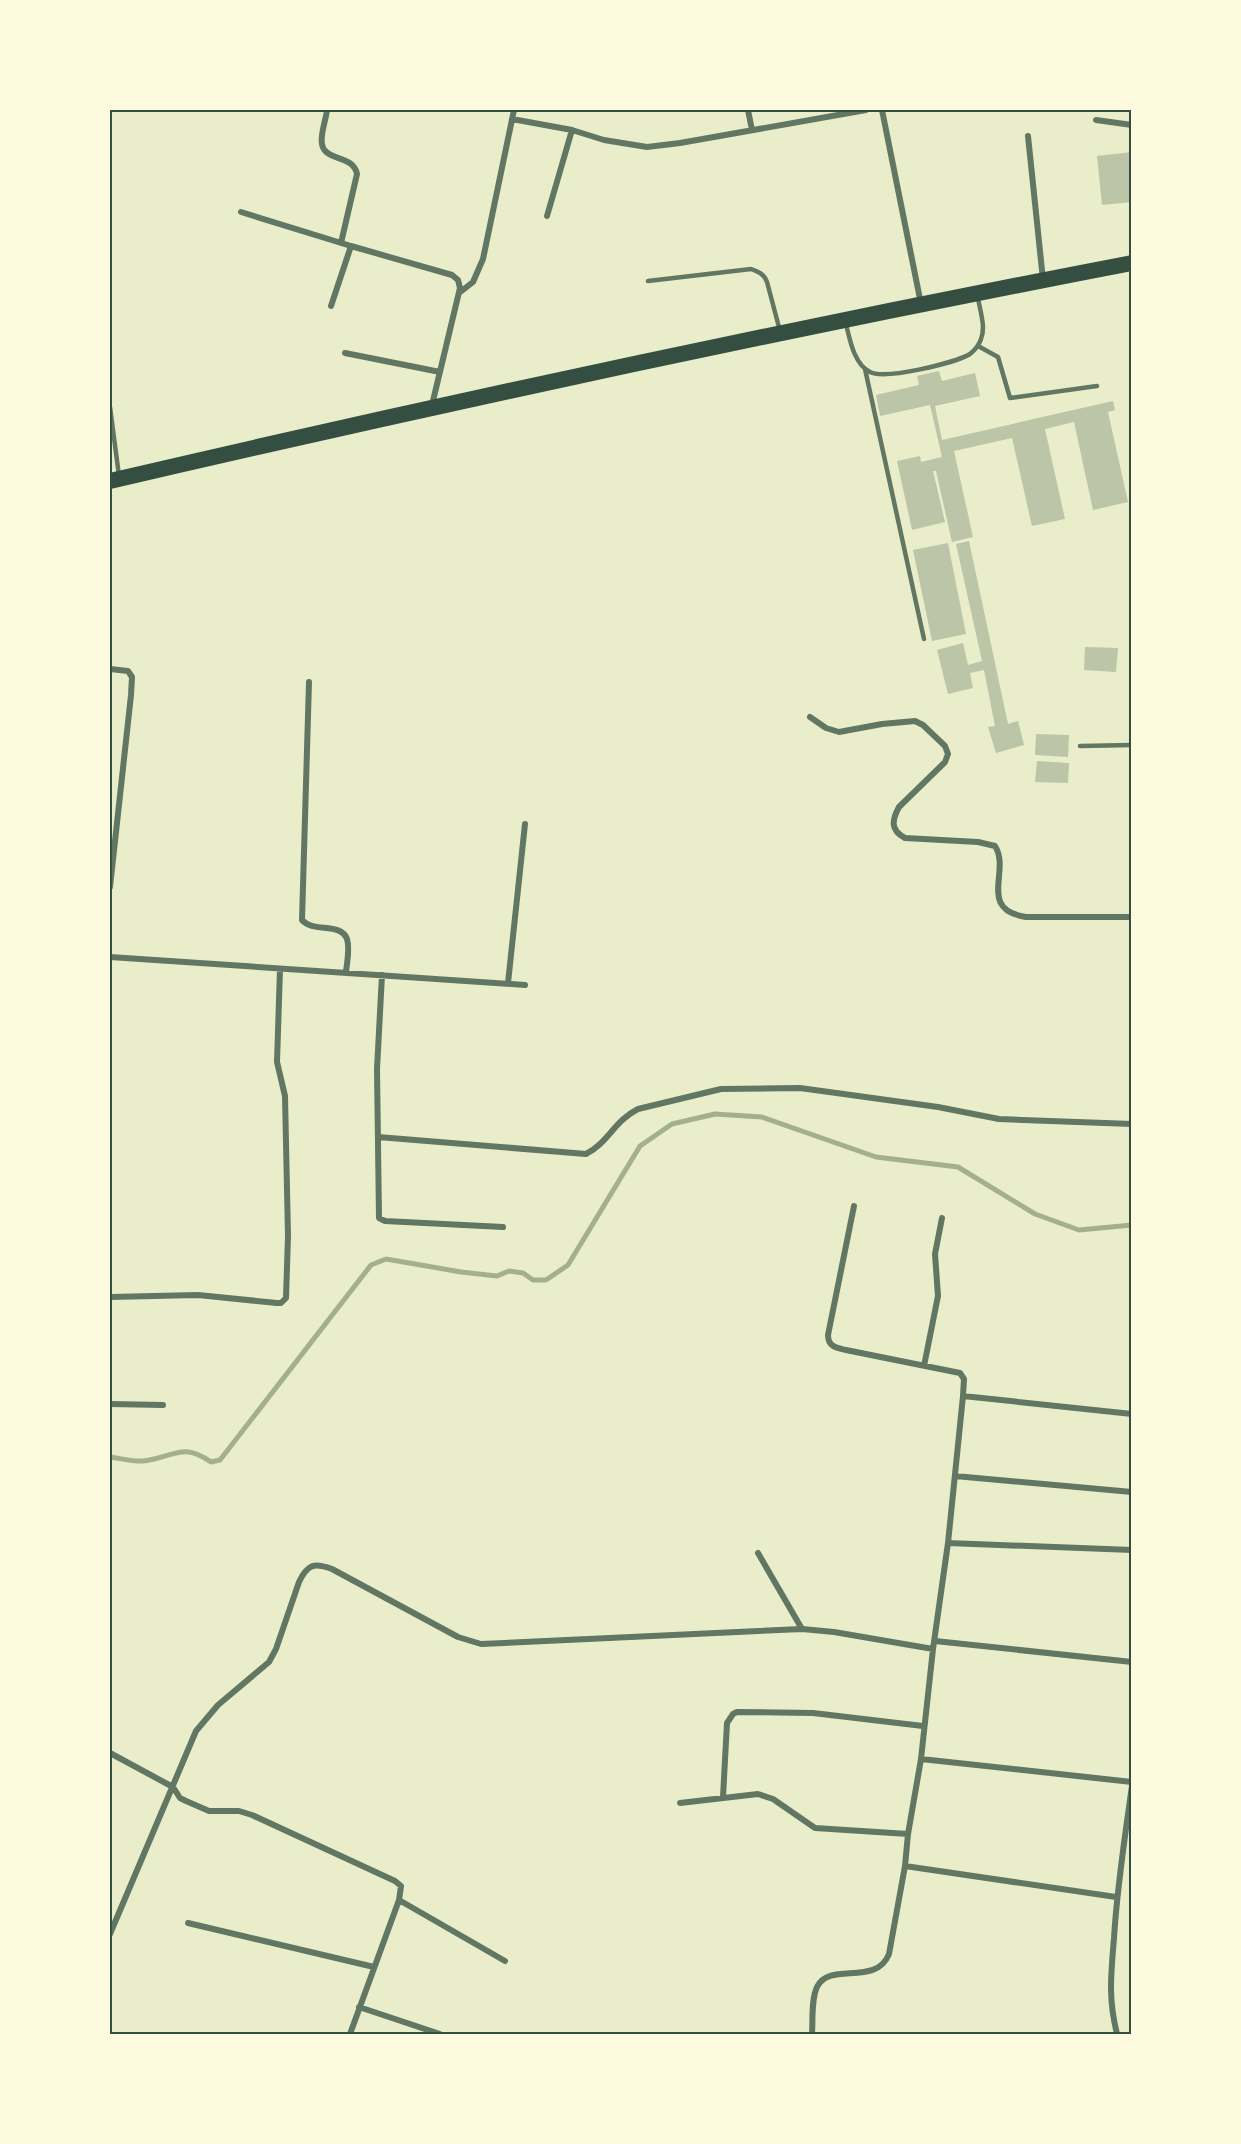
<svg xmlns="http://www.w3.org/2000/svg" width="1241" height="2144" font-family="'Alegreya Sans',sans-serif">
	<rect width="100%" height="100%" fill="#e9edc9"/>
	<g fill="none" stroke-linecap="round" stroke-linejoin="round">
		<path stroke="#a3b18a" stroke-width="5" d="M110,1457c10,1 23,5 33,4 31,-3 38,-20 68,1l9,-2 151,-195 15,-6 75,13 36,4 12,-5 14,2 10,7h13l22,-15 72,-119 32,-22 43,-10 47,3 114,40 82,10 77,47 44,16 53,-5"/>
	</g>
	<path fill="#bcc5a7" d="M1132,152v50l-30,3 -5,-49z
		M939,371l3,10 33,-8 5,23 -45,10 7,34 171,-39 2,9 -7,2 20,90 -35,8 -19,-88 -29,7 20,90 -33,7 -20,-88 -58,13 19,86 -21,5 -16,-71h-3l12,51 -33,8 -15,-69 23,-5 1,6 21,-5 -12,-52 -50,11 -4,-21 43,-10 -2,-9z
		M969,541l39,183 10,-3 6,24 -28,8 -8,-26 7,-1 -11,-56 -14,3 3,15 -25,6 -11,-44 26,-7 5,22 14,-4 -26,-117z
		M948,543l18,91 -34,7 -19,-91z
		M1085,647l33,1 -2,24 -32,-2z
		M1036,734l33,1 -1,22 -33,-2z
		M1037,761l32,2 -1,20 -33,-1z"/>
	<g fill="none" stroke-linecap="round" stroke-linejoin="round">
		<path stroke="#617663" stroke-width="4.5" d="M648,281l103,-12c8,3 13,5 16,13l13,49
			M846,324c4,16 8,40 24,48 15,8 85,-9 100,-18 5,-4 9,-9 11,-15 5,-12 -1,-28 -3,-41
			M978,346l20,11 12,41 87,-12
			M865,369l59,270
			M110,407l9,69
			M1080,746l52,-1"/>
		<path stroke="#617663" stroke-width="6" d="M327,110c-1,10 -7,24 -5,34 3,18 31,10 35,30l-16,69
			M748,110l4,20
			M882,110l39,194
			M512,119l60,11 32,10 43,7 33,-4 186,-33
			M1096,120l36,5
			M1028,136l15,144
			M241,212l110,34 -20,60
			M547,216l25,-86
			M351,246l101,29 6,5 2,8 -28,117
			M459,293l14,-11 10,-23 31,-149
			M345,353l95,19
			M110,669l18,2 4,6 -1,18 -21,192
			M309,682l-7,238c11,13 39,2 45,19 3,9 0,24 -1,33
			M810,717l16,11 13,4 43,-8 33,-3 8,4 22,21 3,8 -3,8 -46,45c-7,13 -9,23 6,31l73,4 17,4c16,25 -18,63 31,71h106
			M110,957l415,28
			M382,975l-5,94 2,149 6,3 118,6
			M508,983l17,-159
			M378,1137l208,17c22,-11 28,-33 52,-45l83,-20 79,-1 138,19 61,12 133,5
			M854,1206l-26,129c0,12 9,13 18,15l114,23 4,6 -1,17
			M110,1297l88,-2 79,8h4l5,-5 2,-62 -3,-140 -8,-34 3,-93
			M924,1366l14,-70 -3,-42 7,-36
			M110,1404l53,1
			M955,1476l177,16
			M948,1543l184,7
			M758,1553l44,76
			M935,1641l197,21
			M110,1753l63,34 7,11 6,3 23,10h30l13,4 143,66 6,5 -2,14 -49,134
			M921,1759l211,23
			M723,1797l4,-74 6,-9 4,-2 76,1 110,13
			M680,1803l78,-9 15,5 42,29 93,6
			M905,1866l211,31
			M399,1900l106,61
			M188,1923l186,44
			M110,1934l86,-203 22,-26 51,-43 7,-13 23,-67c9,-19 16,-19 33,-13l126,68 23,7 321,-15 32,3 99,17
			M359,2007l81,27
			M812,2034c1,-14 -1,-34 5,-47 12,-26 59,0 72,-33l16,-88 3,-32 13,-75 12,-110 15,-106 15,-147 169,18
			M1117,2034c-9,-36 -6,-59 -3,-96 3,-51 11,-102 18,-152"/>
		<path stroke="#344e41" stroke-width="16" d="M110,481c339,-79 679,-152 1022,-218"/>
	</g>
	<rect width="1241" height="2144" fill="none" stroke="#fefae0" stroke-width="222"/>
	<rect x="111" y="111" width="1019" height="1922" fill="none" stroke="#344e41" stroke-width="2"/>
</svg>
